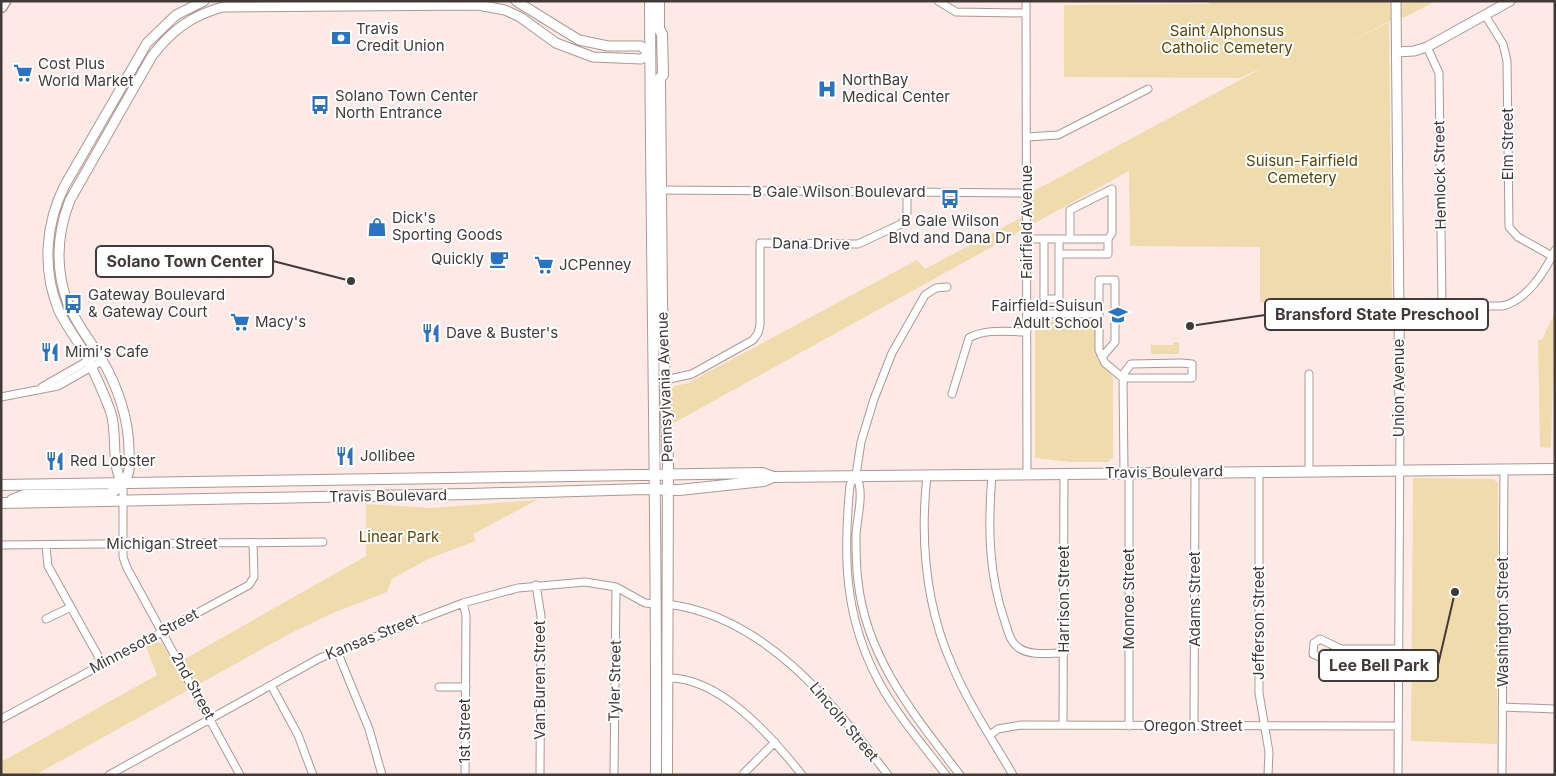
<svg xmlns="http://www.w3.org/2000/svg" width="1556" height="776" font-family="Inter,sans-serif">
	<rect width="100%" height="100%" fill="#fdeae6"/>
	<path fill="#f0dbad" d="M1209,1h180v3l5,-3h42l-31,16 -16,4 -53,29 53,-28 3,282 -132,-2v-55l-130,-1 -1,-75 -459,254v-33l4,-6 14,-3 229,-123 8,9 96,-51v-20l243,-131 -24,11 -176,-1v-72l145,-1z
		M1555,312l-4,133 -1,3 -10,-1 -2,-107h4z
		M1035,320h62v39l15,16 1,5v79h-4v3h-37l-37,-4z
		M1174,342h5v12h-28v-9h22z
		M1413,478l80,1 5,4 -1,261 -86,-3z
		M537,500l-64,34 3,7 -46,17 -38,21 -5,13 -54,21 -42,20 -256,142h-34v-13l156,-87 -11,-28 10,-5 6,1 12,22 192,-109v-52l65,4z"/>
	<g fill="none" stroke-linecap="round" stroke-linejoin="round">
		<g stroke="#ad9893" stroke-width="9">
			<path id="minor" d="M938,1l18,11 70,1
				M1026,1l1,472
				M1485,15l18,29 4,17 2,166 9,10 34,19
				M1427,47l12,26 3,233
				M1027,137l31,-2 90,-46
				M657,190l370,3
				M1027,239h43v-29l42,-21v44l-4,6v15h-49v-15
				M1044,239v60h15v-45
				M1070,239h38
				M1099,280h16v62l-13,15 -3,-7z
				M1400,306h102c24,-5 43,-34 53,-56
				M1027,314h72
				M1102,357l3,6 18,15 1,94
				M1181,363l11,1v14h-69l1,-5 7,-9z
				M1309,374v96
				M665,380l27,-6 61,-34 5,-7 2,-8v-82l98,1 43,-20 5,-6 1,-6v-20
				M42,387l56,-32
				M952,394l17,-56c17,-10 39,-6 58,-6
				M1,397l57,-11 44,-25
				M1259,471v222l10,59 -1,23
				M992,474c-4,51 -4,99 13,148 3,9 5,20 14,26 11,8 31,5 45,5
				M856,475c9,18 1,41 0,60 0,15 0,31 2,46 8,77 57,135 102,194
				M927,475c-7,65 -2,129 25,190 16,38 40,74 61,110
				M123,484v73l4,11 113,207
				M1,545l322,-3
				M46,546l2,20 54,97
				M536,585l5,31 -1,159
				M463,603l3,12 -1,160
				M667,604c98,12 165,98 221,171
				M46,619l25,-12
				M1341,649l-21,8 -7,-3 1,-11 6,-4 21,10h58
				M337,651l32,78 13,46
				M668,678c52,-1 104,59 134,97
				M271,685l27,50 15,40
				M439,687h27
				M1502,707l53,2
				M1,719l248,-134 5,-8 -1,-34
				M1063,725l1,-252
				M1129,726v-254
				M1194,726l1,-254
				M990,735l8,-6 23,-4 377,1
				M744,773l31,-31
				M109,775l211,-117 143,-55 55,-15 67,-6 31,5 29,16 11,1
				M614,775l2,-188
				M946,775c-23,-30 -49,-60 -67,-93 -35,-65 -36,-126 -29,-197l6,-10 5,-33 13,-43 18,-46 33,-58 11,-7 11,-1
				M1398,775l2,-353
				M1502,775l2,-306"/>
		</g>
		<g stroke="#ad9893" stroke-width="11">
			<path id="tertiary" d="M204,1l-28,14 -29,28 -82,142c-20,39 -23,85 -6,126 7,15 18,28 26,43 9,18 19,39 26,59 7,23 -1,51 12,71 8,-12 7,-20 6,-33 0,-31 -11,-64 -27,-91 -12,-20 -27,-37 -35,-59 -12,-34 -10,-68 3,-101l82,-144c19,-25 40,-41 71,-49l255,-2 27,5 15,7 36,26 37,14 48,2 9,-5 -9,-8h-33l-29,-6 -63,-39
				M1396,1l4,421
				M1397,52l17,-1 13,-4 83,-46"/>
		</g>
		<g stroke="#ad9893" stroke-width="12">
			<path id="secondary" d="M650,1c1,258 7,516 6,774
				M659,1v28l3,5 1,41 -3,3 2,225 6,161 -1,311
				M1,485l761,-12 11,4 782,-8
				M12,500l12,-5 86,-1 13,-10
				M1,503l468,-9 176,-5 34,1 85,-9 9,-4"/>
		</g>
		<g stroke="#ad9893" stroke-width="15">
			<path id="motorway" d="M1,6l3,-5"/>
		</g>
		<use href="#minor" stroke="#fff" stroke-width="7"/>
		<use href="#tertiary" stroke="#fff" stroke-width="9"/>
		<use href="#secondary" stroke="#fff" stroke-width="10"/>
		<use href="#motorway" stroke="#fff" stroke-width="12"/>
	</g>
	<defs>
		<g id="bank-bare" transform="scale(1.5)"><path d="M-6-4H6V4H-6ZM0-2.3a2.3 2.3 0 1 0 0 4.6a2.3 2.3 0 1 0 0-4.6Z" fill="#2873c3" stroke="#fff" stroke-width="2.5" paint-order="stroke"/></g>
		<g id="supermarket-bare" transform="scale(1.5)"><path d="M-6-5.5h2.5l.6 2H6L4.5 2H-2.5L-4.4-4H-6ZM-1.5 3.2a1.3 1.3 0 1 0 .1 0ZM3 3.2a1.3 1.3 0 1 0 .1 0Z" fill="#2873c3" stroke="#fff" stroke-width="2.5" paint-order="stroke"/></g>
		<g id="hospital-bare" transform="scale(1.5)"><path d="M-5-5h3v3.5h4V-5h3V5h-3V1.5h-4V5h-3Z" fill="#2873c3" stroke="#fff" stroke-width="2.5" paint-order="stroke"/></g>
		<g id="bus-bare" transform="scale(1.5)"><path d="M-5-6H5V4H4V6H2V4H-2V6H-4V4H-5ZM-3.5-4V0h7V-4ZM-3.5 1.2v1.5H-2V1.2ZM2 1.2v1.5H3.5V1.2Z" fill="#2873c3" stroke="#fff" stroke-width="2.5" paint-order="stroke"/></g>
		<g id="shop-bare" transform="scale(1.5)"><path d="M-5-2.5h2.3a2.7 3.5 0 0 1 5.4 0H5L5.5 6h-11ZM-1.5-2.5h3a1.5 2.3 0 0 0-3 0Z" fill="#2873c3" stroke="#fff" stroke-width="2.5" paint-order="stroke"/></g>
		<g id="cafe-bare" transform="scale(1.5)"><path d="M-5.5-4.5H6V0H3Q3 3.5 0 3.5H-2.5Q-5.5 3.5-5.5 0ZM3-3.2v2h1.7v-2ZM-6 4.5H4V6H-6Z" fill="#2873c3" stroke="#fff" stroke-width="2.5" paint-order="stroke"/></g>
		<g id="school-bare" transform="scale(1.5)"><path d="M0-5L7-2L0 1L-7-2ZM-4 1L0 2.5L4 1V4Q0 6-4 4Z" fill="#2873c3" stroke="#fff" stroke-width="2.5" paint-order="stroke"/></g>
		<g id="restaurant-bare" transform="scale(1.5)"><path d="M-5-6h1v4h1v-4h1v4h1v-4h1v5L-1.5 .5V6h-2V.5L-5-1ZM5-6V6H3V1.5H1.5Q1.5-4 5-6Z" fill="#2873c3" stroke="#fff" stroke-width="2.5" paint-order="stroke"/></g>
	</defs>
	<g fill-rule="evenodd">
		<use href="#bank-bare" x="341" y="38"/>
		<use href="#supermarket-bare" x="23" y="73"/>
		<use href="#hospital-bare" x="827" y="89"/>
		<use href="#bus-bare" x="320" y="105"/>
		<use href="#bus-bare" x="950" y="199"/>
		<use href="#shop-bare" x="377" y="227"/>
		<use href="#cafe-bare" x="499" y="259"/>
		<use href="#supermarket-bare" x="544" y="265"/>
		<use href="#bus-bare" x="73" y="304"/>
		<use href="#school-bare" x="1118" y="315"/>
		<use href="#supermarket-bare" x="240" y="322"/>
		<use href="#restaurant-bare" x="431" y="333"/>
		<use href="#restaurant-bare" x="50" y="352"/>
		<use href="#restaurant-bare" x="345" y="456"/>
		<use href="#restaurant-bare" x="55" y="461"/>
	</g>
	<g text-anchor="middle" stroke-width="4" stroke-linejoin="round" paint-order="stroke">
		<g font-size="15" fill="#433a38" stroke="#fff" text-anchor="start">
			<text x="356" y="34">Travis<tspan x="356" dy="17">Credit Union</tspan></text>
			<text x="38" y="69">Cost Plus<tspan x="38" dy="17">World Market</tspan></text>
			<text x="842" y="85">NorthBay<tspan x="842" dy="17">Medical Center</tspan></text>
			<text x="335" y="101">Solano Town Center<tspan x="335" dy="17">North Entrance</tspan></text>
			<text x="392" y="223">Dick's<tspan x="392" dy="17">Sporting Goods</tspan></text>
			<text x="950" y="226" text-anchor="middle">B Gale Wilson<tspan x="950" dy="17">Blvd and Dana Dr</tspan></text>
			<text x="484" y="264" text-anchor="end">Quickly</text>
			<text x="559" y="270">JCPenney</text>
			<text x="88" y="300">Gateway Boulevard<tspan x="88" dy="17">&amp; Gateway Court</tspan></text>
			<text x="1103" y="311" text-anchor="end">Fairfield-Suisun<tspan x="1103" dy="17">Adult School</tspan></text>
			<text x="255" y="327">Macy's</text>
			<text x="446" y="338">Dave &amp; Buster's</text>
			<text x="65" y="357">Mimi's Cafe</text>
			<text x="360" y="461">Jollibee</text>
			<text x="70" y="466">Red Lobster</text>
		</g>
		<g font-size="15" fill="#5b4406" stroke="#fff">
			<text x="1227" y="36">Saint Alphonsus<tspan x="1227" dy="17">Catholic Cemetery</tspan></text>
			<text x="1302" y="166">Suisun-Fairfield<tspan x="1302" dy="17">Cemetery</tspan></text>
			<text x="399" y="542">Linear Park</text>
		</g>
		<g font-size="15" fill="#433a38" stroke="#fff">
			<text transform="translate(1508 144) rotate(-90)" y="5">Elm Street</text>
			<text transform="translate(1440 175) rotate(-91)" y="5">Hemlock Street</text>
			<text x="839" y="197">B Gale Wilson Boulevard</text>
			<text transform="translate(1027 222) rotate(-90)" y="5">Fairfield Avenue</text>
			<text transform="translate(811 244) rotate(1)" y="5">Dana Drive</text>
			<text transform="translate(665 387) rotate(-92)" y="5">Pennsylvania Avenue</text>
			<text transform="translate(1399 388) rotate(-90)" y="5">Union Avenue</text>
			<text transform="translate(1164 472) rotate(-1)" y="5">Travis Boulevard</text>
			<text transform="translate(388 496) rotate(-1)" y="5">Travis Boulevard</text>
			<text x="162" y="549">Michigan Street</text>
			<text transform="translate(1064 599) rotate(-90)" y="5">Harrison Street</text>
			<text transform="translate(1129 599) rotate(-90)" y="5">Monroe Street</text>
			<text transform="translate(1195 599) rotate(-90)" y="5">Adams Street</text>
			<text transform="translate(1503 622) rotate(-90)" y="5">Washington Street</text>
			<text transform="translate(1259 623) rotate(-90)" y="5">Jefferson Street</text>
			<text transform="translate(372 637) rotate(-22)" y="5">Kansas Street</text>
			<text transform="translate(144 641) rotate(-28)" y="5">Minnesota Street</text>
			<text transform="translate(540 680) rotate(-90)" y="5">Van Buren Street</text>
			<text transform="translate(615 681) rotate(-89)" y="5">Tyler Street</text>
			<text transform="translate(193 686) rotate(61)" y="5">2nd Street</text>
			<text transform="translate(844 722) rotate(50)" y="5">Lincoln Street</text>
			<text x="1193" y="731">Oregon Street</text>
			<text transform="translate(465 731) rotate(-90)" y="5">1st Street</text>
		</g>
	</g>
	<path fill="none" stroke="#433a38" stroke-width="2" d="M351 281L273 261M1190 326L1265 315M1455 592L1438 665"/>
	<g fill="#433a38" stroke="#fff" stroke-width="2">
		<circle cx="351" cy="281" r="5"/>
		<circle cx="1190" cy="326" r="5"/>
		<circle cx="1455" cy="592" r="5"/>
	</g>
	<g fill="#fff" stroke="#433a38" stroke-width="2">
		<rect x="96" y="246" width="177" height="31" rx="5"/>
		<rect x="1265" y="299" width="223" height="31" rx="5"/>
		<rect x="1319" y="650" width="119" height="31" rx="5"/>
	</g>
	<g font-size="16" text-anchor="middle" font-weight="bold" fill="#433a38">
		<text x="185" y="267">Solano Town Center</text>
		<text x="1377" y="320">Bransford State Preschool</text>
		<text x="1379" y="671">Lee Bell Park</text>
	</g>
	<rect width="1556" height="776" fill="none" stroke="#433a38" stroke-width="5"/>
</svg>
